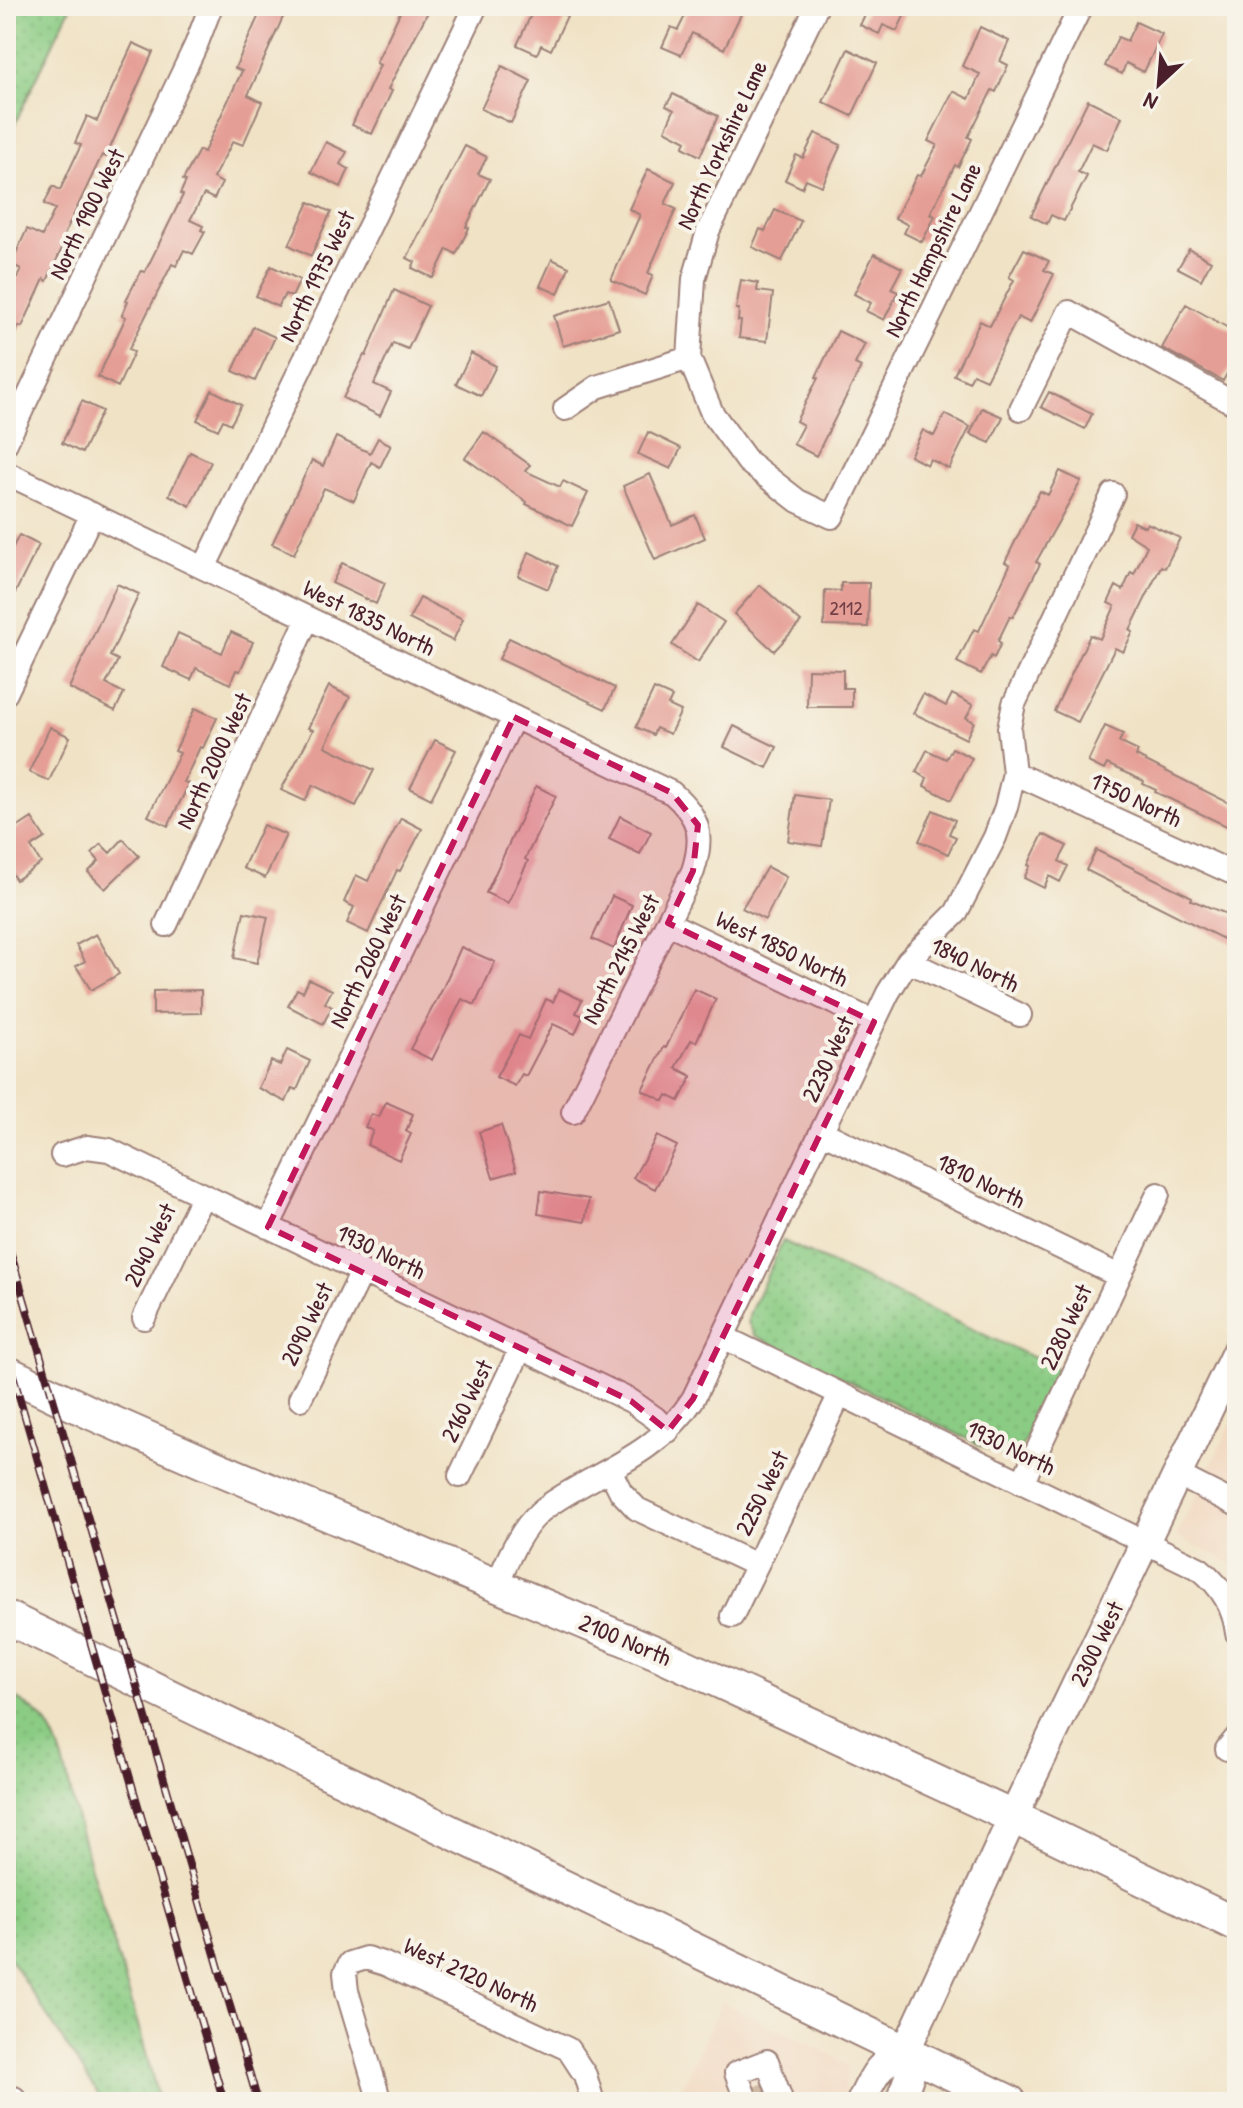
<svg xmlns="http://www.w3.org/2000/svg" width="1243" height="2108" font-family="'Patrick Hand',sans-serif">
	<defs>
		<pattern id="grass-dots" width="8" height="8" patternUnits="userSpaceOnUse" patternTransform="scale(2)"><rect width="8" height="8" fill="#8bcc84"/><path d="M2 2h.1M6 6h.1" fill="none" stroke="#79af72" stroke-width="1.8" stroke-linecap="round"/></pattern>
	</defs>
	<rect width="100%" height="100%" fill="#f7f3e8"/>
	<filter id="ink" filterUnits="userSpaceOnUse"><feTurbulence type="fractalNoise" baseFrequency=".0125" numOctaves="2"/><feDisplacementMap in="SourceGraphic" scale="16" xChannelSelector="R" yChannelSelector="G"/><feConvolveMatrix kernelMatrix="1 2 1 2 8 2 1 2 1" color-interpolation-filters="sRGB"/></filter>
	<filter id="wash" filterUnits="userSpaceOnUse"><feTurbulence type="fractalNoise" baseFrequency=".006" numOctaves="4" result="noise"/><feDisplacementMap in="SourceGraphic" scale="32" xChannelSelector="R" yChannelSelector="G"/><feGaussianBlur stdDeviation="1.8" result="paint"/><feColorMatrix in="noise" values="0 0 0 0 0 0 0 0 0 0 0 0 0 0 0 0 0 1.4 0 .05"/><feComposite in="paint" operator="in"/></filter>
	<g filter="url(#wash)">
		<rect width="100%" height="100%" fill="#f0e2c5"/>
		<path fill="#f1d5bc" d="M1237,1412v154l-61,-30z
			M722,2002l108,52 17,12 -4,36h-168z"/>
		<path fill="url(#grass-dots)" stroke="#6a7658" stroke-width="2" d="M6,6h65l-65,136z
			M783,1241l277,129 -41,82 -15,4 -10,-4 -240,-117 -6,-13 2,-10z
			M6,1692c15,10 32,18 42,34 18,28 23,74 32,105 27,91 56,180 79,271h-56l-97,-149z"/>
		<g id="blocks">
			<path fill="#e59e95" d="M263,6h25l-40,89 14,7 -19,43 -10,-4 -20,37 9,5 -8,16 -10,-5 -14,26 13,6 -2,4 4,2 -12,22 -9,-4 -8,16 -4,-2 -43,85 5,3 -16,35 -20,-10 28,-60 -4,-2 6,-14 -2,-1 15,-29 4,1 38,-77 -3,-1 6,-13 -3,-1 16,-30 5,2 38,-81 -7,-3z
				M403,6h28l-43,83 4,2 -20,43 -20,-9 28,-60 -4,-2z
				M535,6h10l22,10 -16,34 -10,-5 -4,9 -20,-9z
				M690,6h55l-21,43 -32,-16 -11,22 -19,-8 9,-20 7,3z
				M869,6h40l-12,25 -14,-6 -4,9 -19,-9z
				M1136,22l26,12 -18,38 -18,-9 -4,11 -17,-8 13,-29 9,4z
				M980,27l29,14 -9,20 8,4 -12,27 -4,-2 -24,47 4,2 -14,28 -3,-2 -25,49 5,2 -13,26 -18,-9 4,-8 -13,-7 22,-43 4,1 16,-31 -9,-4 25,-50 16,8 11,-25 -18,-8z
				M133,43l20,9 -47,105 -4,-2 -38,80 3,2 -20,44 -3,-2 -22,48 -3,-1 -13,27v-50l15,-34 -10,-5 16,-35 15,7 13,-27 -11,-5 9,-18 7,4 21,-45 -6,-2 12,-27 10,5z
				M848,49l29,14 -25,53 -29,-14z
				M502,66l29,15 -20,42 -30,-14z
				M673,94l45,22 -18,40 -17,-9 3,-6 -21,-11 9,-20 -8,-4z
				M1088,100l34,17 -15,33 -15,-7 -14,29 9,4 -23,45 -13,-6 -4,9 -16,-8z
				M815,133l26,12 -19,41 -16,-7 -4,9 -17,-8 11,-25 7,3z
				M326,142l21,10 -7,12 9,5 -8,18 -30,-15z
				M465,146l22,11 -9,17 12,5 -24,48 3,1 -13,26 -9,-5 -14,29 -21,-10 3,-6 -8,-4z
				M648,169l27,13 -10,22 11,5 -28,64 5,2 -8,20 -34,-15 29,-65 -11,-6z
				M309,202l22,10 -20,44 -22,-11z
				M775,210l26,11 -19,40 -30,-14 8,-18 5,2z
				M1024,249l25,12 -5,9 10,4 -24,49 -12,-6 -32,63 -13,-6 -4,8 -15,-7 26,-54 10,5 24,-46 -5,-3z
				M1189,249l22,12 -10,19 -23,-12z
				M874,254l28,14 -11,21 7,3 -14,28 -18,-9 5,-8 -17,-9z
				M552,259l17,8 -11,27 -18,-8z
				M271,266l29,14 -8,17 -7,-3 -7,13 -22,-11z
				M741,280l17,3 -1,8 16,2 -6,48 -28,-3 2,-17h-3l1,-12h-3z
				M394,290l34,16 -20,43 -15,-6 -19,41 17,8 -11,24 -37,-18 21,-43 2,1z
				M609,299l10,30 -56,17 -9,-30z
				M1186,304l51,29v22l-14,26 -61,-33z
				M253,327l22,10 -20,44 -22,-10z
				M838,331l27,13 -10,20 6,3 -45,89 -23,-12 10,-19 -7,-4 22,-43 -2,-1z
				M471,353l25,13 -15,30 -25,-12z
				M212,390l29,15 -10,19 -8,-4 -5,10 -21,-10z
				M1049,392l43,22 -7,15 -44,-22z
				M82,401l20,10 -20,42 -20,-10z
				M982,408l21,9 -13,26 -20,-9z
				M945,414l25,13 -21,42 -19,-10 -3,6 -17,-9 13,-26 11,6z
				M484,432l46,33 -5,6 35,16 3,-6 25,12 -16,33 -46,-22 1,-2 -62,-44z
				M648,432l33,16 -10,21 -33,-15z
				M336,437l34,16 8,-15 13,7 -11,22 -9,-5 -17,39 -30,-13 -30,66 -22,-10 40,-84 11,6z
				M190,452l21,10 -21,44 -21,-11z
				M1060,471l21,10 -45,81 4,2 -27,53 -3,-1 -12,25 3,2 -7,15 -3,-2 -10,18 -24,-12 17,-33 5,2 31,-66 -5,-3 35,-71 8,4z
				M650,474l22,51 23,-10 10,23 -50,22 -32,-74z
				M1134,522l11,5 2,-4 33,15 -15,30 -4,-2 -31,64 3,2 -10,20 -8,-4 -37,74 -24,-11 36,-76 10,4 15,-33 -7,-3 8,-17 7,4 8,-18 3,2 13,-28 -19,-12z
				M19,535l20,10 -33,66v-50z
				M529,552l29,14 -10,23 -30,-13z
				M342,563l43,20 -9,21 -44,-21z
				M841,583h28l-1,44 -44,-1 1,-36 16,1z
				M117,584l22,10 -29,62 8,4 -12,24 18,9 -9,18 -46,-23z
				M760,585l41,37 -27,29 -40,-37z
				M420,598l43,21 -10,22 -44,-22z
				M698,605l26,17 -26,40 -26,-17z
				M231,632l22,10 -13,29 -4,-1 -6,14 -34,-16 -5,12 -28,-13 15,-34 44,20z
				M509,638l106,50 -10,21 -106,-50z
				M808,669l35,1v18h9v19h-45z
				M329,686l21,11 -25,49 49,24 -18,36 -43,-21 -8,16 -24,-11 32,-60 -5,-2z
				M654,689l18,8 -4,8 13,6 -11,23 -14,-6 -3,7 -17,-8z
				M923,694l23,12 6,-12 21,11 -7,13 8,4 -8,17 -53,-26z
				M195,708l22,10 -14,30 -3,-1 -16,35 5,2 -21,42 -20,-10 32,-63 -5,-2z
				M734,726l43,21 -10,21 -43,-21z
				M1105,726l18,8 -4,8 19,9 -2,5 101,51v24l-82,-39 1,-2 -13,-6 1,-3 -37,-17 -3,6 -16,-8z
				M50,727l20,10 -21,44 -20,-9z
				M435,740l21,10 -25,49 -21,-11z
				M952,748l20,10 -21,42 -27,-14 3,-8 -11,-6 11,-22 19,9z
				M536,786l20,10 -31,63 3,2 -20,42 -22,-10z
				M795,795l34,5 -7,46 -34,-5z
				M933,810l22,10 -6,14 7,3 -8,17 -29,-13z
				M620,816l31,16 -11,22 -31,-15z
				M32,818l13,20 -14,9 10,16 -25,17 -10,-15v-30z
				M401,818l21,11 -22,42 -3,-1 -29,63 -21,-10 7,-16 -10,-5 12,-27 12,6z
				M263,825l23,10 -21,43 -22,-10z
				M1043,834l24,12 -8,15 9,5 -8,16 -11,-6 -5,12 -20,-10 6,-12 -2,-1z
				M123,839l16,17 -34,33 -17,-17 11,-11 -7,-8 9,-9 9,9z
				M1096,850l96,47 -1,3 46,18v28l-151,-76z
				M767,867l19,10 -21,43 -23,-12z
				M612,896l20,9 -18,44 -22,-10z
				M244,912l24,5 -11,46 -23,-5z
				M96,934l23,40 -28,16 -15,-24 9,-5 -9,-16z
				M461,947l34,15 -20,43 -13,-6 -30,61 -22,-11 32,-59z
				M309,979l23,11 -7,13 7,4 -9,17 -35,-18 9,-17 6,3z
				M559,989l23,11 -6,13 7,3 -8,18 -22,-10 -27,52 -4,-2 -7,12 -19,-9 23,-42 9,4 18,-40 7,3z
				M694,989l22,10 -20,43 -5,-2 -15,28 16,8 -13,25 -12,-6 -3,6 -22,-11 22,-43 2,1z
				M201,990v23l-48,1v-23z
				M287,1050l23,11 -13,29 -5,-2 -6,14 -28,-14 13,-27 9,4z
				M386,1102l27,12 -7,17 5,3 -12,26 -32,-15 6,-14 -8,-4 6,-13 8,3z
				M501,1125l15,46 -23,7 -14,-46z
				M657,1136l20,10 -22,43 -22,-11z
				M541,1191l48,8 -4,23 -47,-8z"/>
		</g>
	</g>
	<g filter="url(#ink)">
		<use href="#blocks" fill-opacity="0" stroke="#9d8078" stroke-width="2"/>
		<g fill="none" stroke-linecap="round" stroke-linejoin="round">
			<path stroke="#cfbba6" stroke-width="22" stroke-dasharray="22 11" stroke-linecap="butt" d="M758,2097l14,-6"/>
			<g stroke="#9d8078" stroke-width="26">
				<path id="minor" d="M817,6l-109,225 -14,48 -5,79 23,55 36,49 50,39 34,16 249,-511
					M565,409l32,-22 92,-29
					M1021,409l48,-97 168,93
					M6,443l190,-398 15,-39
					M6,473l666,320c28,24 32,43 21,78l-120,241
					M204,568l272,-562
					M6,693l86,-179
					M1014,773l223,102
					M668,923l206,99
					M166,925l142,-307
					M908,961l112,54
					M822,1132l297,144
					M62,1155l25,-8 22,3 522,251 24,17 13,13
					M268,1227l246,-510
					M144,1318l59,-123
					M723,1337l477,232c21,17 34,37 37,64
					M300,1399l62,-127
					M610,1470l11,22 16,17 119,56
					M1178,1475l59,30
					M460,1476l61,-128
					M1022,1483l136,-289
					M496,1586c12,-26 22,-54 44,-74 14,-12 31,-21 47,-30 41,-22 80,-42 106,-83l195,-406 20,-32 48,-48 39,-76 11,-30 8,-34 -5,-45 5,-24 99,-210
					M732,1616l108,-222
					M1227,1749l10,-12
					M8,2102l6,-4
					M380,2102l-33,-111 -2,-18 5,-10 16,-5 19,6 183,85 17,26 8,27
					M747,2102l-11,-29 31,-12 15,41"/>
			</g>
			<g stroke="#9d8078" stroke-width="32">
				<path id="major" d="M861,2102c11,-23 18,-41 44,-50
					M900,2102l10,-28 -5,-22 108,-235 224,-467"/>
			</g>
			<g stroke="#9d8078" stroke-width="36">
				<path id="highway" d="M6,1372l85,41 112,49 454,191 397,183 183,89
					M6,1617l1004,485"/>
			</g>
			<use href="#minor" stroke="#fff" stroke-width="22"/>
			<use href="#major" stroke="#fff" stroke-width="28"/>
			<use href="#highway" stroke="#fff" stroke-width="32"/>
			<g stroke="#4a1f2b" stroke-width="8">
				<path id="rail" d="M6,1237l252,865
					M6,1351l218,751"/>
			</g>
			<use href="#rail" stroke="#f7f3e8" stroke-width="5" stroke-dasharray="15" stroke-linecap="butt"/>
		</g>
	</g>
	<path fill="#c2185b" fill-opacity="0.2" stroke="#c2185b" stroke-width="6" stroke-dasharray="16 10" stroke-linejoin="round" d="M514,717l158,76 26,32 -5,46 -25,52 206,99 -181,377 -25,32 -37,-30 -363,-174z"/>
	<g text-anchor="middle" stroke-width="8" stroke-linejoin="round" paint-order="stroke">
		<g font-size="20" fill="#713f46">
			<text x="846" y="615">2112</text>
		</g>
		<g font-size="24" fill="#4a1f2b" stroke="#f7f3e8">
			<text transform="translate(722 145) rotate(-65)" y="8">North Yorkshire Lane</text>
			<text transform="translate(87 214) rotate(-64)" y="8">North 1900 West</text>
			<text transform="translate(933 250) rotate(-64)" y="8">North Hampshire Lane</text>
			<text transform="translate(317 276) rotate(-64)" y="8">North 1975 West</text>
			<text transform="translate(369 618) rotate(26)" y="8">West 1835 North</text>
			<text transform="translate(214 761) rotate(-65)" y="8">North 2000 West</text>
			<text transform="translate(1136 800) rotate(25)" y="8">1750 North</text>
			<text transform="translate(782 949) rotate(26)" y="8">West 1850 North</text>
			<text transform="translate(621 959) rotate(-63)" y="8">North 2145 West</text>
			<text transform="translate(368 961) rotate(-64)" y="8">North 2060 West</text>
			<text transform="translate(975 965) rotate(26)" y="8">1840 North</text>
			<text transform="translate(828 1059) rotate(-65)" y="8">2230 West</text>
			<text transform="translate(981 1181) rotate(26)" y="8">1810 North</text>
			<text transform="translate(150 1245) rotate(-64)" y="8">2040 West</text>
			<text transform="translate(381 1252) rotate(26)" y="8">1930 North</text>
			<text transform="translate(307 1324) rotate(-64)" y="8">2090 West</text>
			<text transform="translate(1066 1327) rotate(-65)" y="8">2280 West</text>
			<text transform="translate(467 1401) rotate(-64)" y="8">2160 West</text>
			<text transform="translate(1011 1448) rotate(26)" y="8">1930 North</text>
			<text transform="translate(762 1493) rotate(-64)" y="8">2250 West</text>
			<text transform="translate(625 1640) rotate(23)" y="8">2100 North</text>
			<text transform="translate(1097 1644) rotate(-64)" y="8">2300 West</text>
			<text transform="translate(471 1975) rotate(25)" y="8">West 2120 North</text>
		</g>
	</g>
	<rect width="1243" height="2108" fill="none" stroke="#f7f3e8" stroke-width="32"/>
	<g transform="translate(1159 84) rotate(206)" stroke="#f7f3e8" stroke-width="6" paint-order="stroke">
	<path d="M0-6L14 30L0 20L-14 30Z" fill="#4a1f2b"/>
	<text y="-12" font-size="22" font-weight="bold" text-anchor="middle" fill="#4a1f2b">N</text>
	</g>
</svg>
